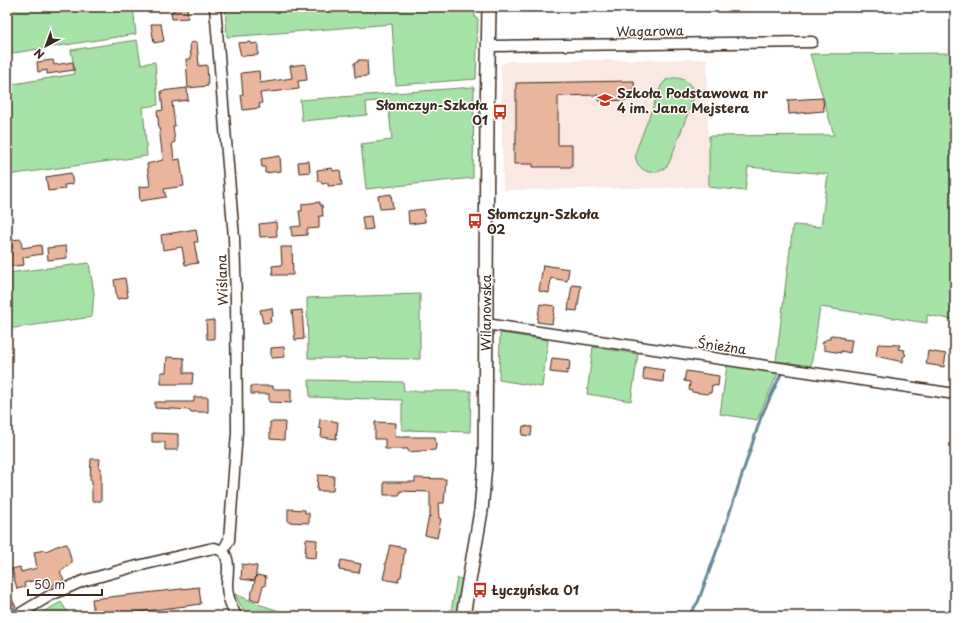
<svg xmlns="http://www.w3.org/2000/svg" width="962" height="623" font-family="'Playpen Sans',sans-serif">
	<rect width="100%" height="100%" fill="#fff"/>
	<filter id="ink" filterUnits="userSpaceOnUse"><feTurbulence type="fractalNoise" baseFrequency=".025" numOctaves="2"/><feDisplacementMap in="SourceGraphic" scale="8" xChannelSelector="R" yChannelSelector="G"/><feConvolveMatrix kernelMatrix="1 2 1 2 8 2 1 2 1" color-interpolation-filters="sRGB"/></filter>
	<g filter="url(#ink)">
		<path fill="#f9e9e2" d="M707,59l2,128 -206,3 -2,-125 8,-4z"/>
		<path fill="#a7e2a8" stroke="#718663" d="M7,7h39l2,5 28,-5h57l3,27 -129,20z
			M225,7h250v11l3,1 -2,60 -80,6 -4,-61 -165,13z
			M137,40l4,24 14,-2 3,43 -15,2 4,49 -140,19v-90l68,-11 -4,-24z
			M955,53v267l-28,-5v8l-107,-16 -9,59 -35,-5 17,-136 28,2 7,-53 -80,-7 -3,24 -36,-4v-51l125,-1 -24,-81z
			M673,78c13,-1 23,9 20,22l-24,63c-11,18 -37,8 -33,-12l25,-65 5,-6z
			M474,87l-1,91 -107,11 -5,-45 31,-4 -4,-40 -22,2 1,13 -65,6 -2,-21z
			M89,263l5,30 -2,24 -85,12v-56z
			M420,294v65l-112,-1 -1,-60z
			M500,333l48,7 -6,47 -43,-7z
			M593,347l45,7 -7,47 -44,-7z
			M727,365l51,8 -21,47 -37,-6z
			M309,380l94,2 1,9h67l-1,41 -68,-2v-30l-92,-3z
			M457,578l7,2 -7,36h-7z
			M235,594l26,11 34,11h-47l-9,-13z
			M61,602l9,14h-34z"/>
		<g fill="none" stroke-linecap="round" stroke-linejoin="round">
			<path stroke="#678896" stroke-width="3" d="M682,616l9,-4 7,-10 23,-63 40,-122 20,-43"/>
		</g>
		<path fill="#eab59d" stroke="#3b2a1e" d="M174,7h13l1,11 -16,1 -1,-8h3z
			M151,24h10l3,17 -10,2z
			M197,42l2,24 8,-1 1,21 -20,2 -2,-29h5l-1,-16z
			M251,42v2l7,-1v12l-17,1 -3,-13z
			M53,60l1,5 19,-3 1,8 -27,4v-4l-9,2 -1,-10z
			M358,60h9l1,16 -13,1 -1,-14 4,-1z
			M305,64l2,16 -9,1 1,8 -39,4 2,10 -3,1 1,4 -17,2 -2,-15h2l-2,-22 18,-2 1,12 32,-5 -2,-12z
			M634,81l1,19 -37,1v-6l-40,1v49h14v22h-39v-3h-19v-20h2v-61z
			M187,88l1,12 -16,2 3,24h-2l2,16 -3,1 2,17 6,-1 4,27 -20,3 2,8 -26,4 -1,-14 11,-1 -3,-22 16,-4 -6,-49 6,-1 -2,-19z
			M823,98l1,13 -35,3 -1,-14z
			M280,156l1,15 -16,2v-6h-3l-1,-8z
			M309,161l1,11 -11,1 -1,-11z
			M332,168l1,3 7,-1 2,15 -14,1v-3l-6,1 -1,-3h-3l-1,-11z
			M71,173l2,11 -9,1 1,4 -17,2 -2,-14z
			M391,194l2,14 -13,1 -2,-13z
			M320,202v3h2l1,11h-4v12l-12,1v6l-15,1 -1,-9 10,-1 -2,-15h3v-7z
			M424,209l1,13 -16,2 -1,-13z
			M371,216l2,13 -9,1 -2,-13z
			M276,222l1,14 -17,1 -1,-13z
			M196,229l2,13h-4l4,21 -13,2 -3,-18 -19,3 -2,-15z
			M21,239l1,9 19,-3 1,9 -19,3 1,8 -17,2v-19h5l-1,-8z
			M66,246l1,12 -19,2 -1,-12z
			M281,247h11l1,28h-20l-1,-9 10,-1z
			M543,265l26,4 -2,12 -16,-3 -2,15 -10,-2z
			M125,278l3,19 -11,2 -3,-19z
			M572,285l9,1 -4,25 -9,-1z
			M540,304l15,2 -3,18 -15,-2z
			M272,308l1,8 -3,1 1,5 -8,1 -3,-13z
			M302,310l2,29 -9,1 -3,-29z
			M214,320v19h-7l-1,-18z
			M832,335l7,1v1l5,1 -1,1 9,1 -2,13 -9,-2v2l-17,-3v-4l-2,-3 5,-4h3v-3z
			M878,344l22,1 -2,4 7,1 -1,2 2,3 -3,2v5l-27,-6z
			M284,347l1,10 -14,1v-10z
			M928,351l18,3 -2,13 -18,-3z
			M167,357l17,1v15h9l-1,11h-31v-12h5z
			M552,358l18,2 -1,11 -2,-1v4l-17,-2z
			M644,367l20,3 -1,12 -20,-3z
			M686,371l33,5 -1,10 -6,-1 -1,8h-3l-1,1 -15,-2v-1l-3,-1 1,-8 -6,-1z
			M251,386h22v3h18v14l-22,-1v-8h-18z
			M194,397h14v15h-18v-2l-35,-2v-6h39z
			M320,419l18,3 -2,17 -15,-2 1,-8 -3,-1z
			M270,422h15l-1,18 -14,-1z
			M375,422l21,1 -1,14h40l1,9 -1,4 -27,2v-3h-23v-10h-10z
			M523,426l9,1 -1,9 -9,-1z
			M152,433l26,1v16h-13v-8h-13z
			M91,459h9l-1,9h2v33h-9v-21h-2z
			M318,475l16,1 -1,15h-16z
			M415,478l31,1 -2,24h-6l1,15 2,1 -4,19 -12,-3 4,-19 1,1v-25l-30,-1v4h-16v-13h31z
			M288,509l17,1v3h4v10l-21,-1z
			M306,539l11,1 -1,18 -11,-1z
			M67,544l5,19 -12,9 4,8 -15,7 -4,-9 -21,5 1,4 -8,2 -5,-20 8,-2 1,5 16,-4 -3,-16 11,-2 1,1 11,-5z
			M390,545l15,3 -4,29h-2l-1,5 -15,-3 3,-13 -1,-2z
			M341,560l20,4 -2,9 -20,-3z
			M242,564l15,2 -2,14 2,-5 9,2 -1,9h-2l-4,15 -9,-2 5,-18 -14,-2z
			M199,587l2,17 -94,12h-13l-2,-17z
			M7,590l9,17 -9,5z"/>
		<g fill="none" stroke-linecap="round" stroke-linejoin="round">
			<g stroke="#3b2a1e" stroke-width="13">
				<path id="minor" d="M215,7l19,231 2,60 1,134 -8,108 -6,11
					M489,46l323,-4
					M486,324l469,70
					M223,551c8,10 4,23 4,35 0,11 4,20 9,30
					M16,616l35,-21 32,-14 46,-13 80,-19 5,-1 9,3"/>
			</g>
			<g stroke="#3b2a1e" stroke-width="16">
				<g id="major">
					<path id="s1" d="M463,616l18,-105 4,-46 2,-346 2,-112"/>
				</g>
			</g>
			<use href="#minor" stroke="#fff" stroke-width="10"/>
			<use href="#major" stroke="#fff" stroke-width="13"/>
		</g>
	</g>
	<defs>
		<g id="school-bare" transform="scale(1.2)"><path d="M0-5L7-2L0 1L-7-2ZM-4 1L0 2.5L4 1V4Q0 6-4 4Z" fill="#c8321e" stroke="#fff" stroke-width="2.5" paint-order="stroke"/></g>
		<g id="bus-bare" transform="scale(1.2)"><path d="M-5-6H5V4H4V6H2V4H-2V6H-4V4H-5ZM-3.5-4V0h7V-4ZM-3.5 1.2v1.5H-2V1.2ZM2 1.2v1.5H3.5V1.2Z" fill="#c8321e" stroke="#fff" stroke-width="2.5" paint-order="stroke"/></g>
	</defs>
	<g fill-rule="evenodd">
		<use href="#school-bare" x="605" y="100"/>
		<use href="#bus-bare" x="500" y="112"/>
		<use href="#bus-bare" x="475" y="221"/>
		<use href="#bus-bare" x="480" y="590"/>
	</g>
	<g text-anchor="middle" stroke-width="3" stroke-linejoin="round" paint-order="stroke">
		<g font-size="13" fill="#3b2a1e" stroke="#fff">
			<text transform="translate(650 31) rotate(-1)" y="5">Wagarowa</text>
			<text transform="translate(222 280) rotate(-92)" y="5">Wiślana</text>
			<text dy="5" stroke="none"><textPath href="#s1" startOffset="305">Wilanowska</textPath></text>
			<text transform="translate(722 346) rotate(8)" y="5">Śnieżna</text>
		</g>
		<g font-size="13" font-weight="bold" fill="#3b2a1e" stroke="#fff" text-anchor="start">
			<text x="617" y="98">Szkoła Podstawowa nr<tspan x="617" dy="15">4 im. Jana Mejstera</tspan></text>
			<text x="488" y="110" text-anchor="end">Słomczyn-Szkoła<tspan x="488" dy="15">01</tspan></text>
			<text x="487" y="219">Słomczyn-Szkoła<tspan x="487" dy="15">02</tspan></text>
			<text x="492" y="595">Łyczyńska 01</text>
		</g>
	</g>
	<rect width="962" height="623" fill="none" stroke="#fff" stroke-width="24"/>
	<rect x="12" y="12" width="938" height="599" fill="none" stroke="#3b2a1e" stroke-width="1.5" filter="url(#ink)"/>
	<g transform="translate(46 46) rotate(221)" stroke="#ffffff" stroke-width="3" paint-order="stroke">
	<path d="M0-3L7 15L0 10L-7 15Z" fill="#3b2a1e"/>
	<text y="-6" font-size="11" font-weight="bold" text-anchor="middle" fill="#3b2a1e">N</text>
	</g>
	<path d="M28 589v6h74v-6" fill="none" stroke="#3b2a1e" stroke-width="2"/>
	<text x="34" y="589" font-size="12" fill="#3b2a1e" stroke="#ffffff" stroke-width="3" paint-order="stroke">50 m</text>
</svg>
